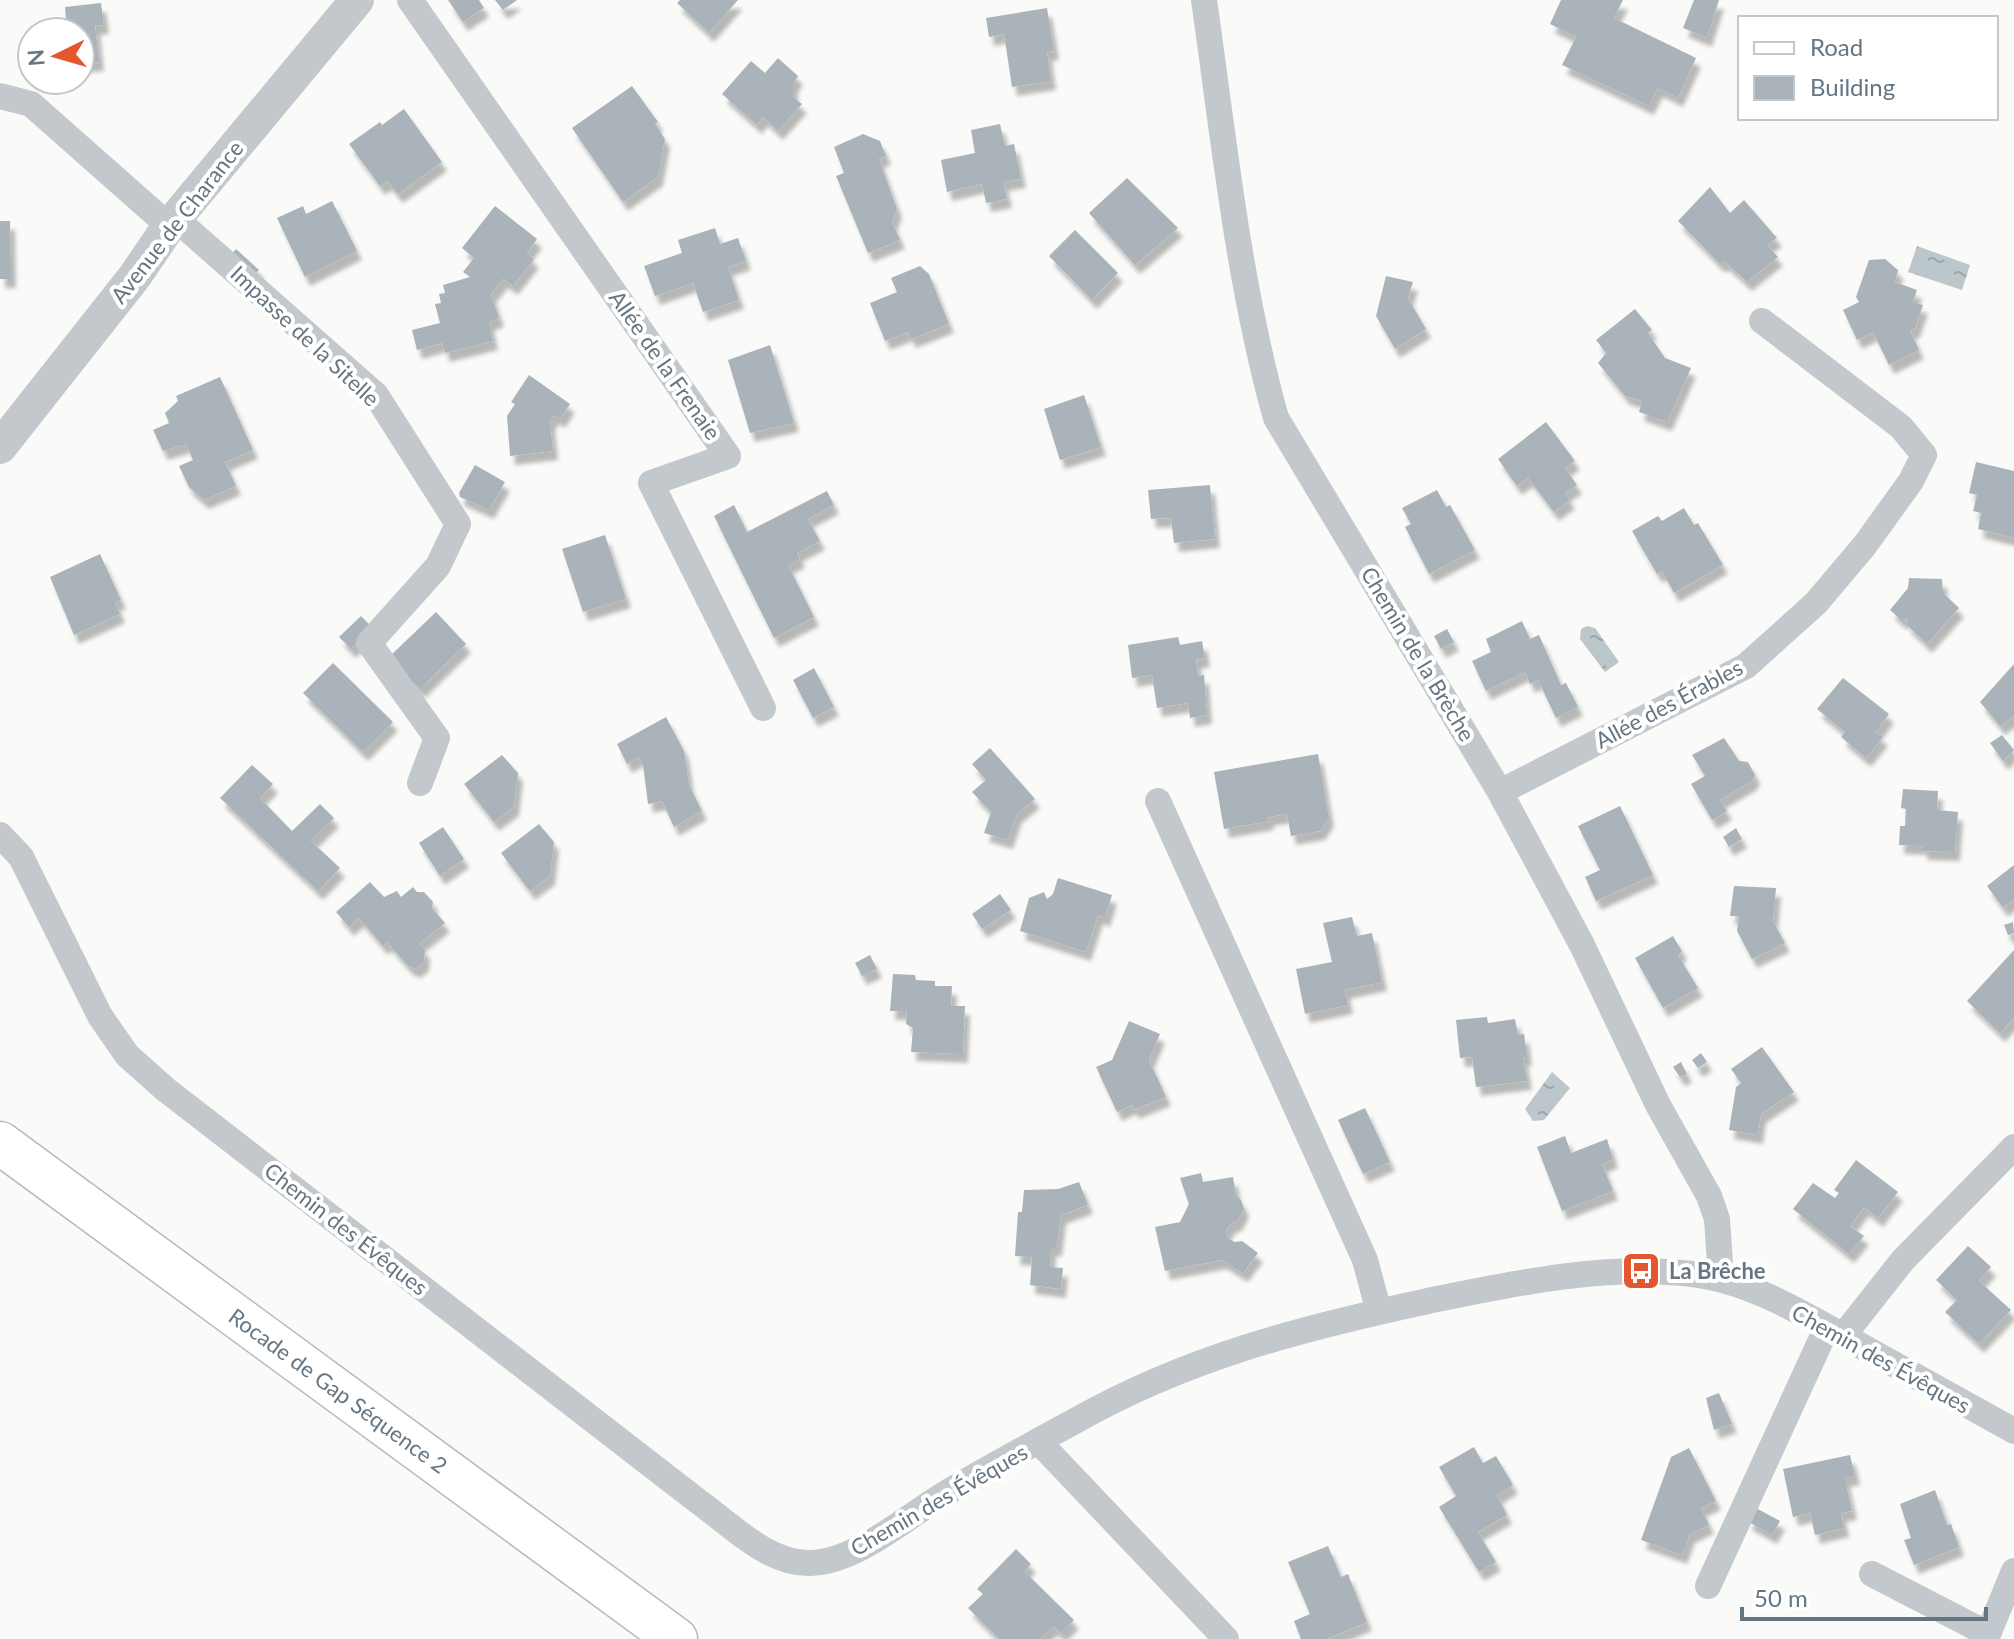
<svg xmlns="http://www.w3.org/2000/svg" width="2014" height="1639" font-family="Lato,sans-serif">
	<defs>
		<pattern id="water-ripples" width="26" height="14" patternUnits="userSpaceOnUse" patternTransform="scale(2)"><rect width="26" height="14" fill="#bbc7cb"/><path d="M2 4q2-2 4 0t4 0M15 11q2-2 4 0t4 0" fill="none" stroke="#9ca6aa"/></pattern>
		<filter id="shadow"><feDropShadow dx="5" dy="9" stdDeviation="2" flood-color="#0004"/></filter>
	</defs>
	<rect width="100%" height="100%" fill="#fafaf8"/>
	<path fill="url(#water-ripples)" d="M1917,246l53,19 -8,25 -54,-18z
		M1587,626l8,2 24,34 -14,10 -25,-33 1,-10z
		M1552,1072l18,16 -26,32 -11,1 -8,-12z"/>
	<path fill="#aab3b9" filter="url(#shadow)" d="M448,0h31l5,8 -21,14z
		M495,0h22l-14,10z
		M680,0h58l-29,33 -32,-30z
		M1561,0h62l-9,18 82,40 -18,40 -20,-10 -9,18 -87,-41 14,-28 -26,-13z
		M1694,0h25l-12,38 -24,-10z
		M101,3l3,22 -9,1 4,36 -19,2v-32h-13l-2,-25z
		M1047,8l7,43 -7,1 4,29 -39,6 -8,-53 -15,3 -3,-19z
		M778,58l20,18 -5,8v13l9,7 -24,27 -15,-14 -6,8 -35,-31 29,-33 14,12z
		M632,86l26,36 -3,2 10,15 -7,38 -35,25 -51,-74z
		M404,109l38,53 -44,32 -11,-13 -7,5 -31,-42 31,-22 2,3z
		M1000,124l5,22 9,-2 7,35 -18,3 4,17 -21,4 -4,-19 -35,8 -6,-32 34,-7 -4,-23z
		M863,134l17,7 6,15 -7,3 18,50 -5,13 8,18 -32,13 -32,-77 8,-3 -10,-26z
		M1127,178l51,50 -43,37 -46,-52z
		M1710,187l20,26 14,-13 33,38 -10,7 11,12 -31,25 -22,-20 -6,1 -41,-42z
		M332,201l25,50 -52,26 -28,-59 26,-12 3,8z
		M495,206l42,33 -10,14 7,6 -21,27 -10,-7 -12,15 8,24 -10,4 4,19 -48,12 -3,-10 -25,7 -5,-20 28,-7 -5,-19 6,-1 -2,-9 6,-1 -2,-8 27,-8 -7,-5 11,-14 -12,-10z
		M0,221h10l1,58h-11z
		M715,228l5,16 18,-6 8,23 -18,6 11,33 -36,12 -10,-29 -38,13 -11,-30 38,-13 -4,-13z
		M1075,230l43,43 -26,27 -43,-44z
		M236,249l23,21 -7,8 -23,-21z
		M1885,259l13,11 -3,12 22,8 -4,12 10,3 -8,23 -5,3 9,19 -30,15 -16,-33 -16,8 -14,-30 16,-8 -3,-5 13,-37z
		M920,266l9,8 20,50 -38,15 -3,-7 -23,9 -15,-38 27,-11 -6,-14z
		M1386,276l27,6 -5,16 18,31 -31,20 -19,-33z
		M1635,309l17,21 -4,3 17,25 26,10 -24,54 -28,-10 3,-11 -17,-5 -27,-33 8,-10 -10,-13z
		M770,345l24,78 -44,10 -22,-73z
		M529,375l41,29 -10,15 -6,-4 -4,6 3,30 -43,5 -3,-40 8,-12 -4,-2z
		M220,377l33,73 -28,12 11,24 -32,14 -15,-13 -10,-21 14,-6 -7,-16 -23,7 -10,-21 16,-7 -4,-10 13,-12 -2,-5z
		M1084,395l17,52 -41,13 -16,-51z
		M1546,422l29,39 -10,7 12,17 -12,8 5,7 -16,12 -26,-34 -11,8 -19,-27z
		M1976,462l38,9v67l-36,-9 3,-16 -8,-2 4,-16 -8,-2z
		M475,465l30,17 -16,28 -29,-13 -1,-4z
		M1210,485l5,54 -41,4 -3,-25 -20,1 -3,-29z
		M1437,490l9,17 4,-2 25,45 -46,24 -24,-47 6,-3 -9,-16z
		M827,491l7,14 -26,14 12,22 -23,12 3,6 -12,6 26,52 -40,21 -60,-122 20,-11 13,27z
		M1684,508l10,17 4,-2 25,42 -49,28 -12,-22 -5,3 -25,-43 26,-15 4,5z
		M605,535l21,64 -43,13 -21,-63z
		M100,554l21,46 -6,2 5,12 -46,21 -24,-58z
		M1909,578l33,1 1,14 16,15 -32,36 -21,-20 2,-5 -7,1 -11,-10 18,-22z
		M436,612l30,32 -46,45 -32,-31z
		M361,616l12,12 -22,21 -12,-12z
		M1522,621l8,18 9,-4 22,50 5,-2 12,24 -22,11 -18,-38 -8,4 -5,-12 -39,19 -14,-30 19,-9 -5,-13z
		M1447,629l7,13 -13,7 -7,-13z
		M1178,637l2,8 22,-4 3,17 -9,2 2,16 6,-1 3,40 -17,3 -2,-15 -31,5 -5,-33 -20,3 -4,-33z
		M333,663l60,59 -30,30 -60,-59z
		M2014,664v52l-14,10 -20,-24z
		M814,668l20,39 -21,11 -20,-38z
		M1843,678l46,36 -13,18 7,5 -17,21 -25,-21 4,-5 -28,-23z
		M666,717l18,34 5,34 13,26 -28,16 -12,-26 -14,3 -5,-39 -4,-8 -12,7 -10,-20z
		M2002,735l12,15 -11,11 -13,-18z
		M1724,738l15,23 9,1 7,13 -3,6 -32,19 7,11 -15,9 -21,-36 14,-8 -13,-21z
		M990,748l45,51 -18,15 -9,26 -24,-7 7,-21 -19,-20 14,-12 -14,-16z
		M1318,754l11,64 -9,13 -29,5 -4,-22 -19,3 1,4 -45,8 -10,-57z
		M502,755l16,18 -4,34 -20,15 -30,-38z
		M252,765l21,19 -13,14 32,33 28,-27 14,14 -23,23 29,27 -22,23 -98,-93z
		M1903,789l35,2 -1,19 21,2 -3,40 -33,-1 1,-5 -24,-1 1,-19h5l1,-17 -5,-1z
		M1620,806l33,69 -57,26 -11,-24 15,-7 -22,-44z
		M539,824l15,18 -4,34 -20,15 -29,-38z
		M443,827l21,32 -24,17 -21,-33z
		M1736,828l6,11 -13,8 -6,-10z
		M2014,865v34l-11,9 -16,-22z
		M1058,878l54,17 -7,23 -7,-3 -12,37 -66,-21 9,-33 15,-6 3,7 6,-5z
		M370,882l14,15 13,-6 4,6 12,-10 4,5h7l9,10 -1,6 13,15 -26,21 6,6 -1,12 -8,7 -8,-3 -21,-24 -4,4 -24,-28 -10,9 -13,-15z
		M1734,886l42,2 -3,33 12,22 -33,16 -15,-28 2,-15h-9z
		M1000,894l11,16 -29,19 -10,-15z
		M1352,917l5,19 15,-3 10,49 -37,8 3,15 -43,9 -9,-45 36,-7 -9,-39z
		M2013,922l1,11 -6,2 -4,-10z
		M1673,936l9,15 -4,4 20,33 -35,20 -28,-50z
		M2014,950v68l-14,15 -33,-32z
		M870,955l7,14 -15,7 -7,-13z
		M893,974l22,1 1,5 19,1v5h17l-1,20h14l-2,48 -52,-2 2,-24 -7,-4 1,-13h-17z
		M1487,1017l1,6 27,-4 3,16 6,-1 3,23h-4l4,24 -51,6 -4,-30 -12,1 -4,-38z
		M1129,1021l31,13 -11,26 17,37 -32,13 -2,-5 -15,7 -21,-45 16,-7z
		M1762,1047l32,45 -33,22 -3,21 -29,-5 7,-43 5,-4 -10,-14z
		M1701,1053l6,9 -9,6 -6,-8z
		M1681,1062l6,12 -7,3 -7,-10z
		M1365,1108l25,54 -27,12 -25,-54z
		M1565,1136l6,17 36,-14 6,20 -11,5 11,27 -51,20 -25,-64z
		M1856,1160l42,32 -20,26 -14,-11 -14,19 14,10 -15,18 -56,-45 20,-26 22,15 4,-5 -5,-3z
		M1201,1173l2,9 30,-5 3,18 5,5 3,9 -7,13 -6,2 -5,6 2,8 6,4 8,-1 16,12 -15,20 -21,-13 -57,11 -10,-44 25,-5 9,-18 -9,-26z
		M1079,1182l9,23 -27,10 -4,32h-6l-1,20 13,1 -2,21 -31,-4 2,-28 -17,-1 3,-44h4l2,-22 34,-1z
		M1968,1246l23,21 -12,14 32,29 -32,34 -34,-32 12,-12 -21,-20z
		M1719,1393l13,31 -18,6 -8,-32z
		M1474,1447l9,16 13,-7 17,29 -16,10 10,20 -29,17 18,30 -17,10 -40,-65 17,-11 -17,-29z
		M1689,1448l27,53 -15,7 8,17 -19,9 -8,21 -41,-15 30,-83z
		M1850,1455l5,21 -10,2 7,33 -11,2 3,15 -29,7 -5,-22 -17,4 -10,-48z
		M1935,1490l12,35 4,-1 8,23 -45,18 -10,-25 7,-2 -11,-34z
		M1754,1507l26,14 -8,14 -25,-14z
		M1328,1546l13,31 7,-3 19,48 -40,17h-26l-7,-18 16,-7 -22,-52z
		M1016,1549l15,15 -7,7 50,49 -13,13 -8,-7 -13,13h-41l-31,-31 15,-14 -6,-5z"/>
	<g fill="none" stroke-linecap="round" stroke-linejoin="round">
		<g stroke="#b5babe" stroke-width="45">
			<path id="primary" d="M0,1143l676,496"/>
		</g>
		<path stroke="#c3c8cc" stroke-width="26" d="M410,0l318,456 -77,27 112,225
			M1204,0c20,140 34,282 72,418l224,374 82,153 76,160 51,91 8,23 4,59
			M0,96l31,8 138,122
			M176,219l200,176 82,129 -20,42 -69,77 68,95 -17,45
			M1500,792l246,-126 70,-63 49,-58 46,-64 13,-26 -23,-28 -139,-106
			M1158,801l207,459 14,52
			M0,835l21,22 79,159 27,39 38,34 534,413c32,23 69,62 111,61 46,-1 95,-45 133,-68 43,-26 88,-50 132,-74 113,-64 228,-93 353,-120 87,-18 175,-37 264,-27 61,7 118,44 171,73 50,28 101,56 151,84
			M1843,1336l60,-76 111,-113
			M1039,1442l187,197
			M1872,1574l116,60
			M1708,1586l119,-259
			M1986,1639l28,-68"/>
		<path stroke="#c3c8cc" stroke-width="34" d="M0,447l135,-171 34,-50 188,-226"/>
		<use href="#primary" stroke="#fff" stroke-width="42"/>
	</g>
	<defs>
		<g id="bus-square" transform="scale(2)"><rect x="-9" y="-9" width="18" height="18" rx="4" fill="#e4572e" stroke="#fff"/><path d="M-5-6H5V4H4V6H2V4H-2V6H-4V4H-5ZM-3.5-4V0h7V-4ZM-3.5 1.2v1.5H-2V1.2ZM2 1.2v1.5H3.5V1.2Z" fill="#fff"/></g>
	</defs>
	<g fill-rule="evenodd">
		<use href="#bus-square" x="1641" y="1271"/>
	</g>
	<g text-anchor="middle" stroke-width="8" stroke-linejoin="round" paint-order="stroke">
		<g font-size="22" fill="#657683" stroke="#fff">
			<text transform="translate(177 222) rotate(-52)" y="8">Avenue de Charance</text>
			<text transform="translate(305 336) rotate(43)" y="8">Impasse de la Sitelle</text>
			<text transform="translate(665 365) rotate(55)" y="8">Allée de la Frenaie</text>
			<text transform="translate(1418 654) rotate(59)" y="8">Chemin de la Brèche</text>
			<text transform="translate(1669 704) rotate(-28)" y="8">Allée des Érables</text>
			<text transform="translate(346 1229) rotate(38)" y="8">Chemin des Évêques</text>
			<text transform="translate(1881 1359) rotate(29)" y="8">Chemin des Évêques</text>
			<text transform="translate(338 1391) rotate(36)" y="8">Rocade de Gap Séquence 2</text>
			<text transform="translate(939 1500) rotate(-30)" y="8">Chemin des Évêques</text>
		</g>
		<g font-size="22" font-weight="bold" fill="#657683" stroke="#fff" text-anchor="start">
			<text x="1669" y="1279">La Brêche</text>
		</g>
	</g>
	<rect x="1738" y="16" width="260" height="104" fill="#ffffff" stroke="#c1c8cd" stroke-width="2"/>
	<rect x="1754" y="42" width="40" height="12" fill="#ffffff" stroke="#c1c8cd" stroke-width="2"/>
	<text x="1810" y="56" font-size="24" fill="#657683">Road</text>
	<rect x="1754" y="76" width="40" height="24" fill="#aab3b9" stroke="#c1c8cd" stroke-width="2"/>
	<text x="1810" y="96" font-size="24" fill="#657683">Building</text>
	<g transform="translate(56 56) rotate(265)"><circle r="38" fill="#ffffff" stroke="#c1c8cd" stroke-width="2"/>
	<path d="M0-6L14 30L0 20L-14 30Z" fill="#e4572e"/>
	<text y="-12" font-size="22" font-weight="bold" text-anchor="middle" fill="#657683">N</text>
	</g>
	<path d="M1742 1607v12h244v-12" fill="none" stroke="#657683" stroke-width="4"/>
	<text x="1754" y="1607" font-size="24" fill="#657683" stroke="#ffffff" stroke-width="6" paint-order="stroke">50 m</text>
</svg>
